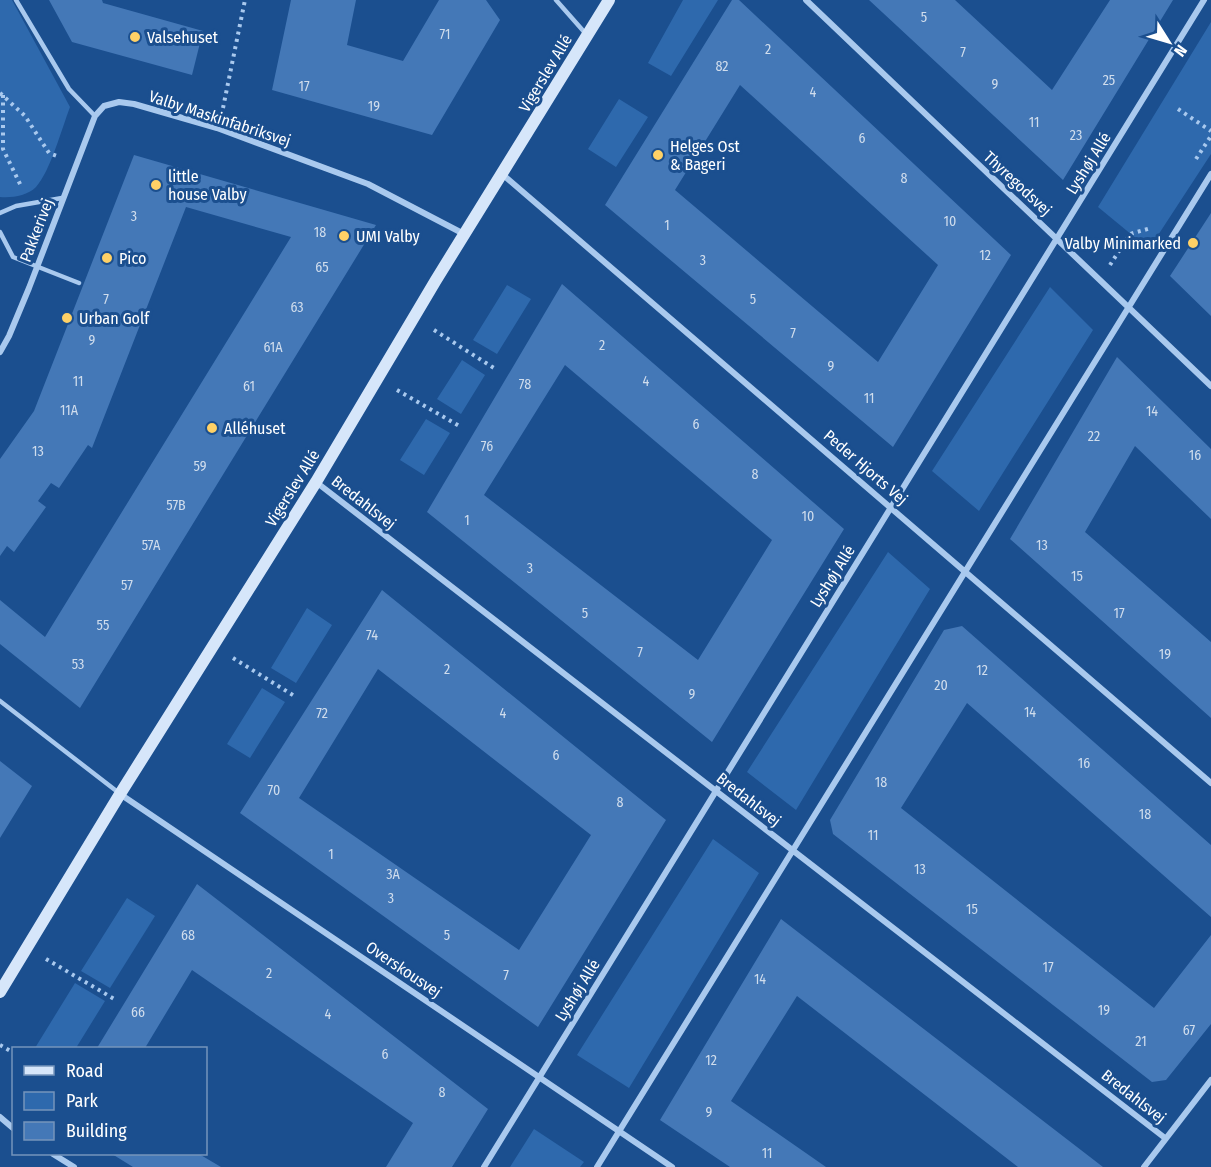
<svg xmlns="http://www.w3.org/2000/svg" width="1211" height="1167" font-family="'Fira Sans Condensed',sans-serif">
	<rect width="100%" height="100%" fill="#1b4f8f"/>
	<path fill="#2e69ad" d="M0,0h12l58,107c-8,21 -20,65 -34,80 -9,9 -24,11 -36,10z
		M683,0h35l-47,76 -23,-13z
		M1211,22v132l-62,95 -51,-42z
		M619,99l29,18 -32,50 -28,-18z
		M507,285l24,14 -34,55 -24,-14z
		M1050,287l43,43 -114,181 -47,-40z
		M462,360l23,15 -24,39 -24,-15z
		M426,419l24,14 -26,42 -24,-15z
		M888,552l42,37 -134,221 -49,-38z
		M307,608l25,17 -36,58 -25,-15z
		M262,688l23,14 -35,56 -23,-14z
		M713,839l46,34 -130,215 -52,-33z
		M127,898l28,18 -45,72 -29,-17z
		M75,983l30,18 -29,47h-41z
		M534,1129l50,33 -4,5h-70z"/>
	<path fill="#4478b7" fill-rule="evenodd" d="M49,0h53l1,3 100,28 -11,44 -120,-33z
		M291,0h65l-9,45 56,16 36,-61h47l14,20 -68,115 -160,-45z
		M732,0h7l272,255 -118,192 -288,-242zM740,85l198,180 -60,97 -203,-172z
		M869,0h86l97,90 58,-90h63l-110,180z
		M134,155l242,70 -296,483 -80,-64v-44l45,37 246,-400 -105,-30 -94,241 -4,-3 -29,43 -8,-5 -13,18 8,6 -32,45 -7,-6 -7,10v-97l34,-48z
		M1211,213v103l-41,-40z
		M562,284l282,245 -132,213 -285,-230zM565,365l207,175 -74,120 -214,-165z
		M1117,357l94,92v70l-76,-73 -50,86 126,110v76l-201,-179z
		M382,590l284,230 -128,207 -298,-214zM378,669l213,166 -72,115 -220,-152z
		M962,626l249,219v72l-244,-214 -66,105 253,200 57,-73v89l-45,56 -14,2 -319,-248 -3,-14 114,-190z
		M0,761l32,25 -32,52z
		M197,884l291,225 -36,58h-66l27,-44 -221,-153 -47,78h-48z
		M781,919l322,248h-85l-221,-171 -66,105 95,66h-96l-70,-47z
		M112,1154h87l22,13h-88z"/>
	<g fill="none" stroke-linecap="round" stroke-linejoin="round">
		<path stroke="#a9c9ee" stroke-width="4" stroke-dasharray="3 4.5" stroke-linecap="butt" d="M0,93l25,23 24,37 11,4
			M3,95v54l18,37
			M223,108l22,-108
			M1178,109l33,22
			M1196,159l15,-23
			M1110,265l20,-31 21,-6
			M434,330l63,40
			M397,390l64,37
			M233,658l63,39
			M46,959l70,41
			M0,1045l14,8"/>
		<path stroke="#a9c9ee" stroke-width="4.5" d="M16,0l53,89 26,27
			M556,0l30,34
			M0,213l16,-7 46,-8
			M0,232l13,25 66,26
			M0,701l119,92"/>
		<path stroke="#a9c9ee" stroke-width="6" d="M806,0l405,386
			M502,174l709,609
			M0,352l9,-16 20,-48 66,-172 9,-10 15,-4 15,2 83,24 151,56 96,50
			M316,482l849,656
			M120,794l552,373
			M0,1117l14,12
			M53,1154l21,13
			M484,1167l720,-1167
			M597,1167l614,-993
			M1144,1167l67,-87"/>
		<path stroke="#d6e6fa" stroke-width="12" d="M0,992l120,-198 196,-312 120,-202 173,-280"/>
	</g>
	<g fill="#ffd166" stroke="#1b4f8f" stroke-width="2">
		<circle cx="135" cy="37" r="6"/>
		<circle cx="658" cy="155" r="6"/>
		<circle cx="156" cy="185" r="6"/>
		<circle cx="344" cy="236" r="6"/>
		<circle cx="1193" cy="243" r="6"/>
		<circle cx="107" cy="258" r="6"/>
		<circle cx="67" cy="318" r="6"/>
		<circle cx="212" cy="428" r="6"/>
	</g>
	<g text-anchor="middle" stroke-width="6" stroke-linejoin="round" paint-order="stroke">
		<g font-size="14" fill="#d0dded">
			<text x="924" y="22">5</text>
			<text x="445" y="39">71</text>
			<text x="768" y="54">2</text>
			<text x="963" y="57">7</text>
			<text x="722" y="71">82</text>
			<text x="1109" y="85">25</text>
			<text x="995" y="89">9</text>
			<text x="304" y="91">17</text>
			<text x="813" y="97">4</text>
			<text x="374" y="111">19</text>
			<text x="1034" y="127">11</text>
			<text x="1076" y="140">23</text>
			<text x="862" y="143">6</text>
			<text x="904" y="183">8</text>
			<text x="134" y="221">3</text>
			<text x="950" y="226">10</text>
			<text x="667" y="230">1</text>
			<text x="320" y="237">18</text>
			<text x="985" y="260">12</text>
			<text x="703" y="265">3</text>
			<text x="322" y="272">65</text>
			<text x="106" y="304">7</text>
			<text x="753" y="304">5</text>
			<text x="297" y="312">63</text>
			<text x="793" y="338">7</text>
			<text x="92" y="345">9</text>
			<text x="602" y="350">2</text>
			<text x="273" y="352">61A</text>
			<text x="831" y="371">9</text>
			<text x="78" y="386">11</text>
			<text x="646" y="386">4</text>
			<text x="525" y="389">78</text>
			<text x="249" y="391">61</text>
			<text x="869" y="403">11</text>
			<text x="69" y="415">11A</text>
			<text x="1152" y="416">14</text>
			<text x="696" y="429">6</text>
			<text x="1094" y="441">22</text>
			<text x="487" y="451">76</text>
			<text x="38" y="456">13</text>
			<text x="1195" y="460">16</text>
			<text x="200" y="471">59</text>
			<text x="755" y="479">8</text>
			<text x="176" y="510">57B</text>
			<text x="808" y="521">10</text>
			<text x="467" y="525">1</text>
			<text x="151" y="550">57A</text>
			<text x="1042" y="550">13</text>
			<text x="530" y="573">3</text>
			<text x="1077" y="581">15</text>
			<text x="127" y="590">57</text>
			<text x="585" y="618">5</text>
			<text x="1119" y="618">17</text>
			<text x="103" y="630">55</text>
			<text x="372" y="640">74</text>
			<text x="640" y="657">7</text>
			<text x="1165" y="659">19</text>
			<text x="78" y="669">53</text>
			<text x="447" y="674">2</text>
			<text x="982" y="675">12</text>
			<text x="941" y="690">20</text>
			<text x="692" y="699">9</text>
			<text x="1030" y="717">14</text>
			<text x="322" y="718">72</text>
			<text x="503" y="718">4</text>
			<text x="556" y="760">6</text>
			<text x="1084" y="768">16</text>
			<text x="881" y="787">18</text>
			<text x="274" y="795">70</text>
			<text x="620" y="807">8</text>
			<text x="1145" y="819">18</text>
			<text x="873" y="840">11</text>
			<text x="331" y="859">1</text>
			<text x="920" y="874">13</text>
			<text x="393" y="879">3A</text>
			<text x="391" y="903">3</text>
			<text x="972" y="914">15</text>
			<text x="188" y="940">68</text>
			<text x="447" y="940">5</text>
			<text x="1048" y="972">17</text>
			<text x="269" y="978">2</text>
			<text x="506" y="980">7</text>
			<text x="760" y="984">14</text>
			<text x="1104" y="1015">19</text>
			<text x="138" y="1017">66</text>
			<text x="328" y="1019">4</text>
			<text x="1189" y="1035">67</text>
			<text x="1141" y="1046">21</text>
			<text x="385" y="1059">6</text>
			<text x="711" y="1065">12</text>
			<text x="442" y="1097">8</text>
			<text x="709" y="1117">9</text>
			<text x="767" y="1158">11</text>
		</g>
		<g font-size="16" fill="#fff" stroke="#1b4f8f" text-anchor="start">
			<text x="147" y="43">Valsehuset</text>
			<text x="670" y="152">Helges Ost<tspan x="670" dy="18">&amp; Bageri</tspan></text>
			<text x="168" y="182">little<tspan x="168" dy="18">house Valby</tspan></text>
			<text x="356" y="242">UMI Valby</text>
			<text x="1181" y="249" text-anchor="end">Valby Minimarked</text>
			<text x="119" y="264">Pico</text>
			<text x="79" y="324">Urban Golf</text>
			<text x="224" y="434">Alléhuset</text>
		</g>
		<g font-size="16" fill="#fff" stroke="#1b4f8f">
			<text transform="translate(545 73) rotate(-59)" y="6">Vigerslev Allé</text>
			<text transform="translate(220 118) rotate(18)" y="6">Valby Maskinfabriksvej</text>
			<text transform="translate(1088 163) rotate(-58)" y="6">Lyshøj Allé</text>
			<text transform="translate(1018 183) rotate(43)" y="6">Thyregodsvej</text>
			<text transform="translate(36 230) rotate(-69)" y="6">Pakkerivej</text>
			<text transform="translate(866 467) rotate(41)" y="6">Peder Hjorts Vej</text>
			<text transform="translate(292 488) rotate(-58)" y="6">Vigerslev Allé</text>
			<text transform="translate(364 502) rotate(38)" y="6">Bredahlsvej</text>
			<text transform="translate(832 576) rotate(-58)" y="6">Lyshøj Allé</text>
			<text transform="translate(749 799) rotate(38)" y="6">Bredahlsvej</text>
			<text transform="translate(404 969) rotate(34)" y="6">Overskousvej</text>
			<text transform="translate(577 990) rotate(-58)" y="6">Lyshøj Allé</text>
			<text transform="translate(1134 1096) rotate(38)" y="6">Bredahlsvej</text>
		</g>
	</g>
	<rect x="12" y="1047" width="195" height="108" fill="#1b4f8f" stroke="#7695bc" stroke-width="1.5"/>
	<rect x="24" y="1066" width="30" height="9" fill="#d6e6fa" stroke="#7695bc" stroke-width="1.5"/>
	<text x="66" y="1077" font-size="18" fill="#ffffff">Road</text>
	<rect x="24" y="1092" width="30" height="18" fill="#2e69ad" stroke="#7695bc" stroke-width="1.5"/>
	<text x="66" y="1107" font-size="18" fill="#ffffff">Park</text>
	<rect x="24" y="1122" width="30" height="18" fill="#4478b7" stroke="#7695bc" stroke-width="1.5"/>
	<text x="66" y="1137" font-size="18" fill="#ffffff">Building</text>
	<g transform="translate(1169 42) rotate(127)" stroke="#1b4f8f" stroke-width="4.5" paint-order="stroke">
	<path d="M0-4.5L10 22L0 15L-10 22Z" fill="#ffffff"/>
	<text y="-9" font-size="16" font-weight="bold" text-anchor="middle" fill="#ffffff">N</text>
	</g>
</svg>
